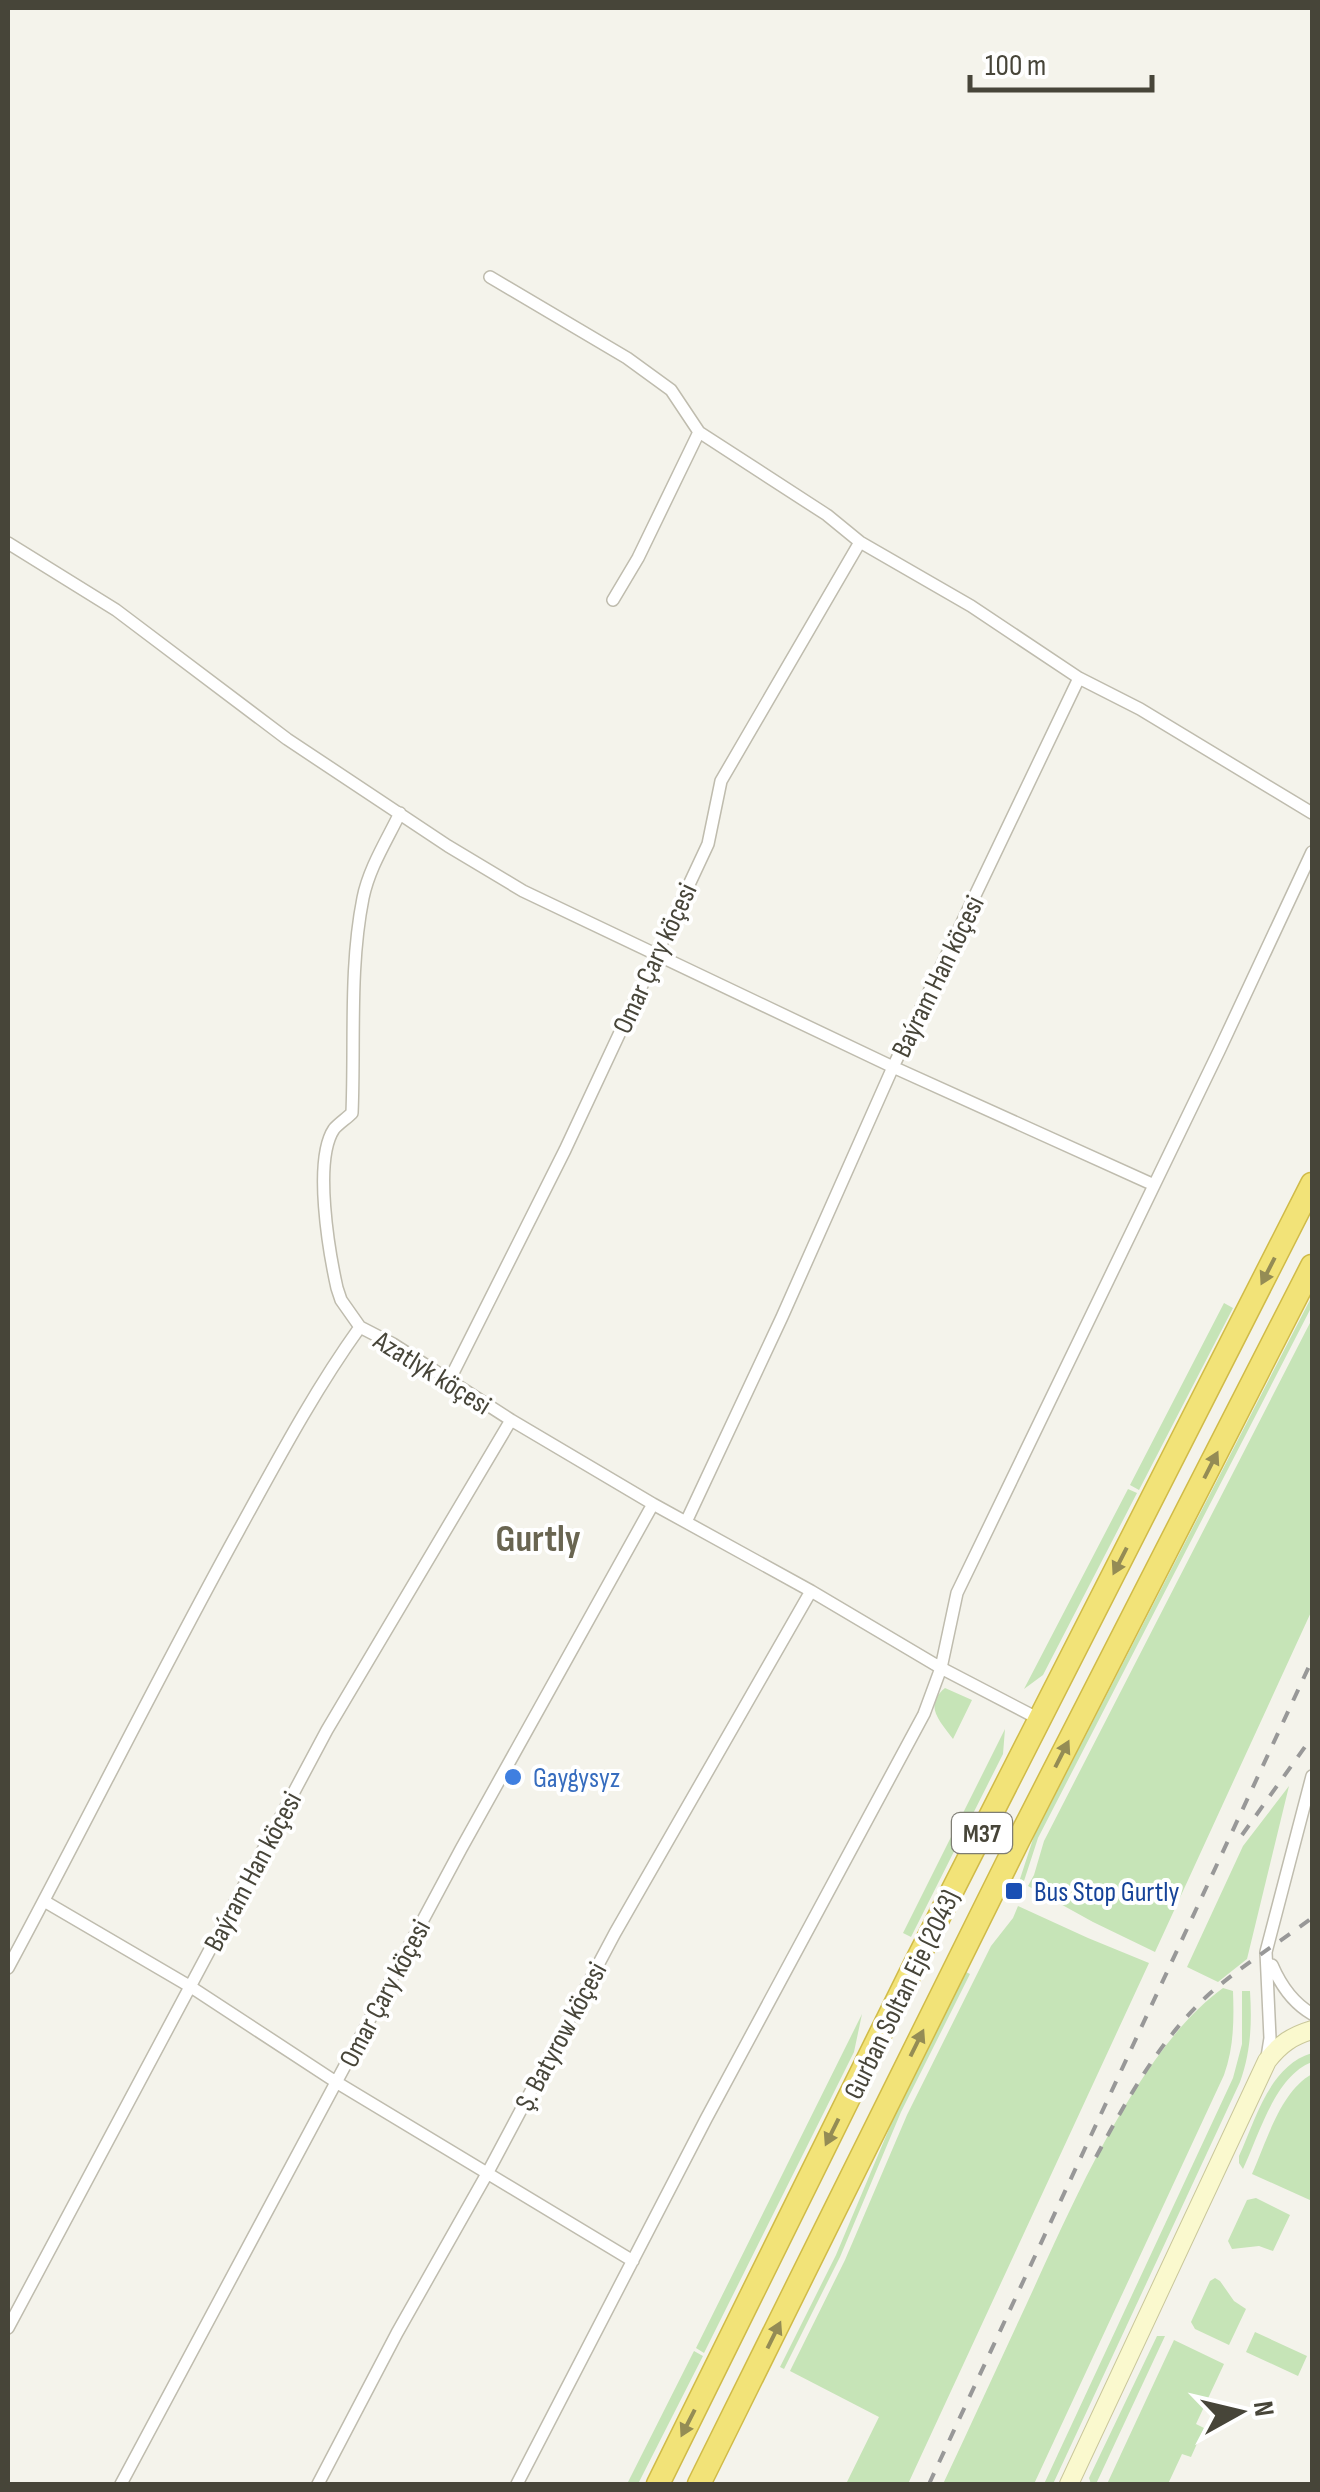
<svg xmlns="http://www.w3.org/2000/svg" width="1320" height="2492" font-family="'Sofia Sans Condensed',sans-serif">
	<rect width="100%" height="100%" fill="#f4f3eb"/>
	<path fill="#c6e4b7" d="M1312,1296v10l-274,532 -15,46 -4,-2 15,-46z
		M1224,1303l9,5 -94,182 -9,-5z
		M1312,1319v291l-157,342 -62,-30 -65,-36 6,-11 10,-34z
		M1128,1489l9,4 -94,182 -19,14z
		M945,1688l27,12 -19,39c-13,-18 -30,-33 -8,-51z
		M1005,1729l-2,25 -92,183 -8,-4z
		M1289,1786l-42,173 -29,23 -31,-15 56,-121z
		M1018,1906l70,32 61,25 -241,521h-62l33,-67 -89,-46 55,-111 62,-145 84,-169 22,-28z
		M966,1972l4,2 -69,138 -61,145 -56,112 -4,-2 56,-112 61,-145z
		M1223,1988l10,3c1,29 1,56 -9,84l-190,409h-91c30,-64 60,-129 90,-194 42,-92 108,-243 190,-302z
		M1242,1991h8c2,31 1,61 -10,91l-187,402h-9l189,-406 9,-34z
		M862,2014l-8,38 -150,301 -8,-5z
		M1312,2053v9c-37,14 -53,73 -69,107l-4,-6v-7c17,-37 30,-90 73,-103z
		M1312,2074v127l-60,-27c15,-33 28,-82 60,-100z
		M1256,2198l34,17 -17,36 -14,-5 -27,3 -4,-8 19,-41z
		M1215,2278l5,3 14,20 12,8 -17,36 -34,-16 -4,-7 19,-41z
		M1255,2332l52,24 -9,20 -52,-24z
		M1157,2336h8l-69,148h-5l-2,-6z
		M1174,2340l50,24 -28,60 8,4 -13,29 -9,-3 -14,30h-61z
		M694,2351l9,5 -65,128h-11z"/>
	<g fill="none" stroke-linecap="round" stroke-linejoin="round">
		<g stroke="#bfbcae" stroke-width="14">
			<path id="street" d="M490,277l137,81 44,32 28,42
				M8,543l108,67 171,129 161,107 75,45 370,176 261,118
				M613,600l25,-42 61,-126 128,83 33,27 111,64 108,72
				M360,1327l-19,-27 -4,-12c-8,-36 -24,-128 -3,-159 4,-5 13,-11 18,-16 3,-71 -3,-145 11,-215 6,-30 24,-58 37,-85
				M450,1379l115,-229 143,-306 13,-63 139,-239
				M686,1522l96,-205 111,-250 186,-389 61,31 172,104
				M44,1901l147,86 145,95 297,179
				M1272,1965c9,21 21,38 40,49
				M8,1968c78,-145 151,-293 231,-438 38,-69 75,-139 121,-203l33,17 118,76 142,84 158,87 130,77 98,51
				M1267,2057l3,-19 -4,-86 46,-176
				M8,2328l319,-598 184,-310
				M121,2484l340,-635 192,-345
				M318,2484l79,-151 91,-161 127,-239 196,-342
				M517,2484l189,-365 218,-405 17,-46 16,-75 262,-542 93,-199"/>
		</g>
		<g stroke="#c9c79a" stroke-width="20">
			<path id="secondary" d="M1069,2484l198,-423c13,-17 25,-25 45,-31"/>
		</g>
		<g stroke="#d0bb48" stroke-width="25">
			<path id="highway" d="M658,2484l258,-522 396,-778
				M699,2484l319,-643 294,-575"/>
		</g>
		<use href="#street" stroke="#fff" stroke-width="11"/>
		<use href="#secondary" stroke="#faf9ce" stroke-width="18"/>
		<use href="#highway" stroke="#f2e378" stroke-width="22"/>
		<path stroke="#989898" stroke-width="4" stroke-dasharray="12 12" stroke-linecap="butt" d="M1242,1835l70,-98
			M1096,2157c30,-56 63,-116 110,-160 32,-29 71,-53 106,-79
			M929,2484l383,-824"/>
	</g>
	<defs><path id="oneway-solid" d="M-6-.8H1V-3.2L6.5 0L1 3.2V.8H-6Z" transform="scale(2.5)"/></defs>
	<g fill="#948c55">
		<use href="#oneway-solid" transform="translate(1268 1271) rotate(117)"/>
		<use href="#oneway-solid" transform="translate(1211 1465) rotate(-63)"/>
		<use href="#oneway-solid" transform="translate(1120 1561) rotate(117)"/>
		<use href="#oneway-solid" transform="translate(1062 1754) rotate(-63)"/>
		<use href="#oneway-solid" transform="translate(917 2043) rotate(-64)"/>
		<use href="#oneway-solid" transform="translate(832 2132) rotate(116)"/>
		<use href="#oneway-solid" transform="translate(774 2335) rotate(-64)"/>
		<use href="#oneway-solid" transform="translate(688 2423) rotate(117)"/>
	</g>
	<circle fill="#3f7fe0" stroke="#fff" stroke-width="4" cx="513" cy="1777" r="10"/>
	<rect fill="#1a4fb4" stroke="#fff" stroke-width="4" x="1004" y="1881" width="20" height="20" rx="5"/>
	<g text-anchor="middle" stroke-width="8" stroke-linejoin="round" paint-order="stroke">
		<rect fill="#fff" stroke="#7e7d74" stroke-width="2.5" x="952" y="1813" width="60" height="40" rx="8"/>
		<g font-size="25" font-weight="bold" fill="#474539">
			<text x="982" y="1842">M37</text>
		</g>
		<g font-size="28" fill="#474539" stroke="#fff">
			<text transform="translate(654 958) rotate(-65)" y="10">Omar Çary köçesi</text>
			<text transform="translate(937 976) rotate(-64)" y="10">Baýram Han köçesi</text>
			<text transform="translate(433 1372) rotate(32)" y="10">Azatlyk köçesi</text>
			<text transform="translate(252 1871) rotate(-62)" y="10">Baýram Han köçesi</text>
			<text transform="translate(384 1993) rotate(-62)" y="10">Omar Çary köçesi</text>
			<text transform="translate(901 1994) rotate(-64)" y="10">Gurban Soltan Eje (2043)</text>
			<text transform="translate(560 2036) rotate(-62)" y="10">Ş. Batyrow köçesi</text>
		</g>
		<g font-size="28" fill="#366cbe" stroke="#fff" text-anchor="start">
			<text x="533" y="1787">Gaygysyz</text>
		</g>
		<g font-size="28" fill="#164399" stroke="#fff" text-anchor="start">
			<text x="1034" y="1901">Bus Stop Gurtly</text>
		</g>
		<g font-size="38" font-weight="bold" fill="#696551" stroke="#fff">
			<text x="538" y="1551">Gurtly</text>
		</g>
	</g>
	<rect width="1320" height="2492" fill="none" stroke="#474539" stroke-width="20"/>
	<g transform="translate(1240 2412) rotate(82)" stroke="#ffffff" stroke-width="8" paint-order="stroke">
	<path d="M0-8L18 38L0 25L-18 38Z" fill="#474539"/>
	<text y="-15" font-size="28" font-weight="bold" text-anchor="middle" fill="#474539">N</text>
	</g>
	<path d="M970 75v15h182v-15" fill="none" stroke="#474539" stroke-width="5"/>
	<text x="985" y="75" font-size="30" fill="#474539" stroke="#ffffff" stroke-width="8" paint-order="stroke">100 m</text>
</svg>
